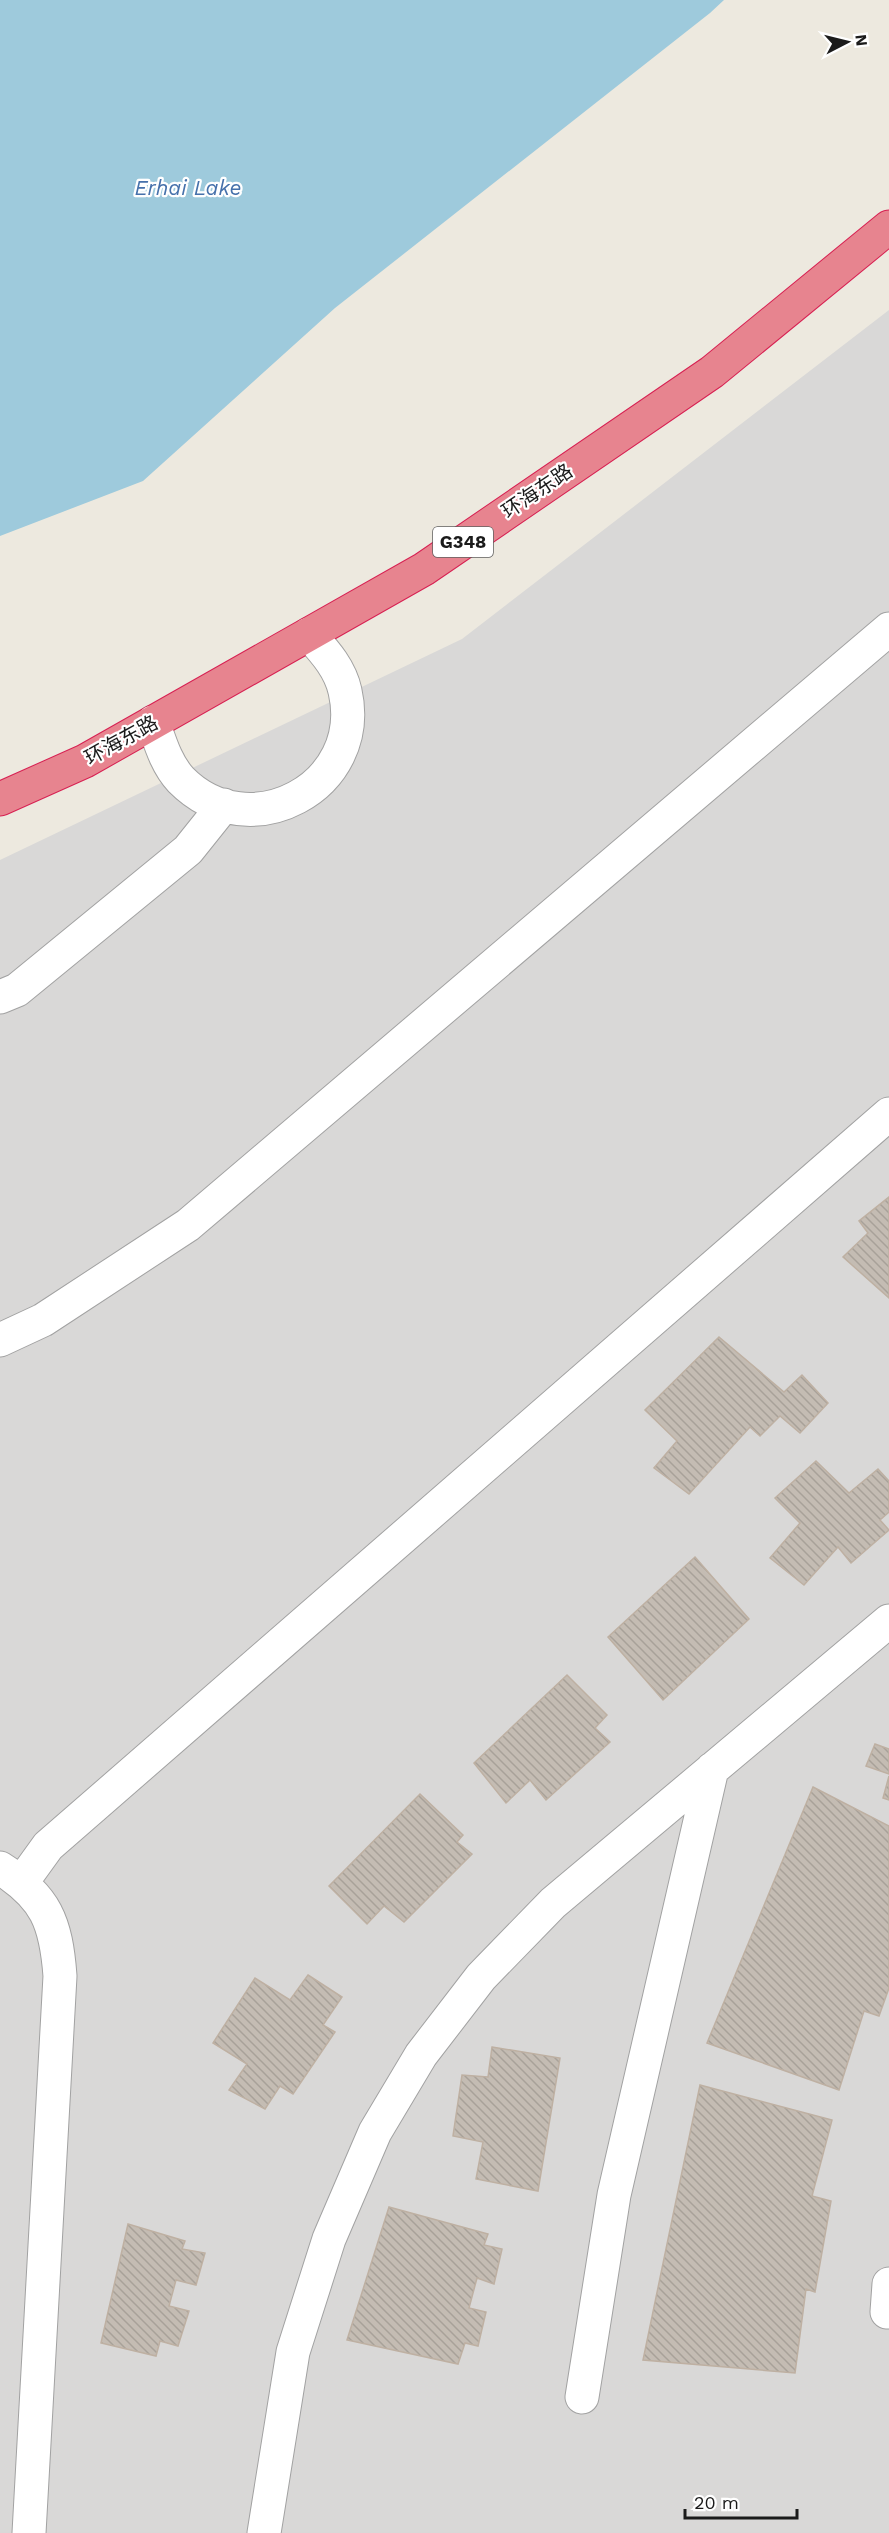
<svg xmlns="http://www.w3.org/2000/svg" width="889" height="2533" font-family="'Work Sans','Noto Sans SC',sans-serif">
	<defs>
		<pattern id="building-back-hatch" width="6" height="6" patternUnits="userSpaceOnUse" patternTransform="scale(1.5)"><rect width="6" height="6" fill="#c4bcb3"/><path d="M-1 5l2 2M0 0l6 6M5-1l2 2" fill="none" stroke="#a8a199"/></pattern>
	</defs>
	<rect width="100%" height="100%" fill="#ede9df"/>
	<path fill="#d9d8d7" d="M889,310v2223h-889v-1673l462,-221z"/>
	<path fill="#9ecadc" d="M0,0h724l-14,13 -375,295 -192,173 -143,55z"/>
	<path fill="url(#building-back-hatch)" stroke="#beb0a2" stroke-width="1.5" d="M889,1197v101l-46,-41 25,-24 -9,-12z
		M719,1337l65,55 18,-17 26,28 -28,30 -20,-17 -20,20 -10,-9 -61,67 -35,-26 23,-27 -32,-31z
		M816,1461l33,32 29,-24 11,12v31l-9,8 9,10 -38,33 -13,-16 -34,38 -34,-27 30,-35 -25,-25z
		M695,1557l54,62 -86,81 -55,-63z
		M567,1675l40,40 -12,13 15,14 -64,58 -16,-20 -24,23 -32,-40z
		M875,1744l14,5v25l-23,-8z
		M889,1776v24l-6,-2z
		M813,1787l76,39v162l-10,28 -15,-5 -25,79 -132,-47z
		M420,1794l43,41 -6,7 15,12 -68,68 -20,-16 -17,18 -38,-38z
		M308,1975l34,22 -19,28 12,7 -42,62 -13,-8 -15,23 -36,-19 18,-26 -34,-21 42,-65 35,22z
		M492,2047l68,11 -22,133 -62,-12 7,-37 -30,-6 9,-61 26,2z
		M700,2085l132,35 -20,76 19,5 -16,91 -9,-3 -11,84 -152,-13z
		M389,2207l99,27 -4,11 18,4 -8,35 -17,-6 -8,30 17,4 -8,34 -13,-3 -7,21 -111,-24z
		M128,2224l57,17 -3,8 23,4 -9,32 -20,-5 -7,26 20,5 -11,35 -18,-5 -4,15 -55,-13z"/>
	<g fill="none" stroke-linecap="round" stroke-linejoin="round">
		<g stroke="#a2a2a2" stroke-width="35">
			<path id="street" d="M153,722c7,20 13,42 28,58 68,69 186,7 164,-89 -5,-23 -21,-40 -36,-57
				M0,997l17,-7 171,-140 36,-45
				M0,1340l43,-20 145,-95 701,-596
				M0,1868c46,29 56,54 60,108l-31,557
				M22,1882l26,-36 841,-732
				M887,2312l2,-28
				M582,2397l32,-202 98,-426
				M264,2533l29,-181 36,-113 46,-107 46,-77 60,-78 72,-74 336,-282"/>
		</g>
		<g stroke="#d72052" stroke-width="35">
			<path id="highway" d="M0,799l85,-38 339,-192 288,-197 177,-145"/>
		</g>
		<use href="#street" stroke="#fff" stroke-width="33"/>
		<use href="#highway" stroke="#e7848f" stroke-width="33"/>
	</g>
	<g text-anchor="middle" stroke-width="4.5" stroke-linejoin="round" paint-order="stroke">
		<rect fill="#fff" stroke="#5f5f5f" stroke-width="1.5" x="433" y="527" width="60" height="30" rx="4.5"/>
		<g font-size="18" font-weight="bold" fill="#1b1b1b">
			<text x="463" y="548">G348</text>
		</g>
		<g font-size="20" fill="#1b1b1b" stroke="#fff">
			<text transform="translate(537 491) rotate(-34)" y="7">环海东路</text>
			<text transform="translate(121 740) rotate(-29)" y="7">环海东路</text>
		</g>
		<g font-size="21" font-style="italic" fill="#4671ab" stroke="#fff">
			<text x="188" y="195">Erhai Lake</text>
		</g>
	</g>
	<g transform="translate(847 42) rotate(83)" stroke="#ffffff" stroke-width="4.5" paint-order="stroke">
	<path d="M0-4.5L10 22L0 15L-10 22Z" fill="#1b1b1b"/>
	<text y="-9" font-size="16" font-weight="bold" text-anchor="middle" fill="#1b1b1b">N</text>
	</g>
	<path d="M685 2509v9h112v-9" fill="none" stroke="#1b1b1b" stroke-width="3"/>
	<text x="694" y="2509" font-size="18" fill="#1b1b1b" stroke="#ffffff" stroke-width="4.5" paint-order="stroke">20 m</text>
</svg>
